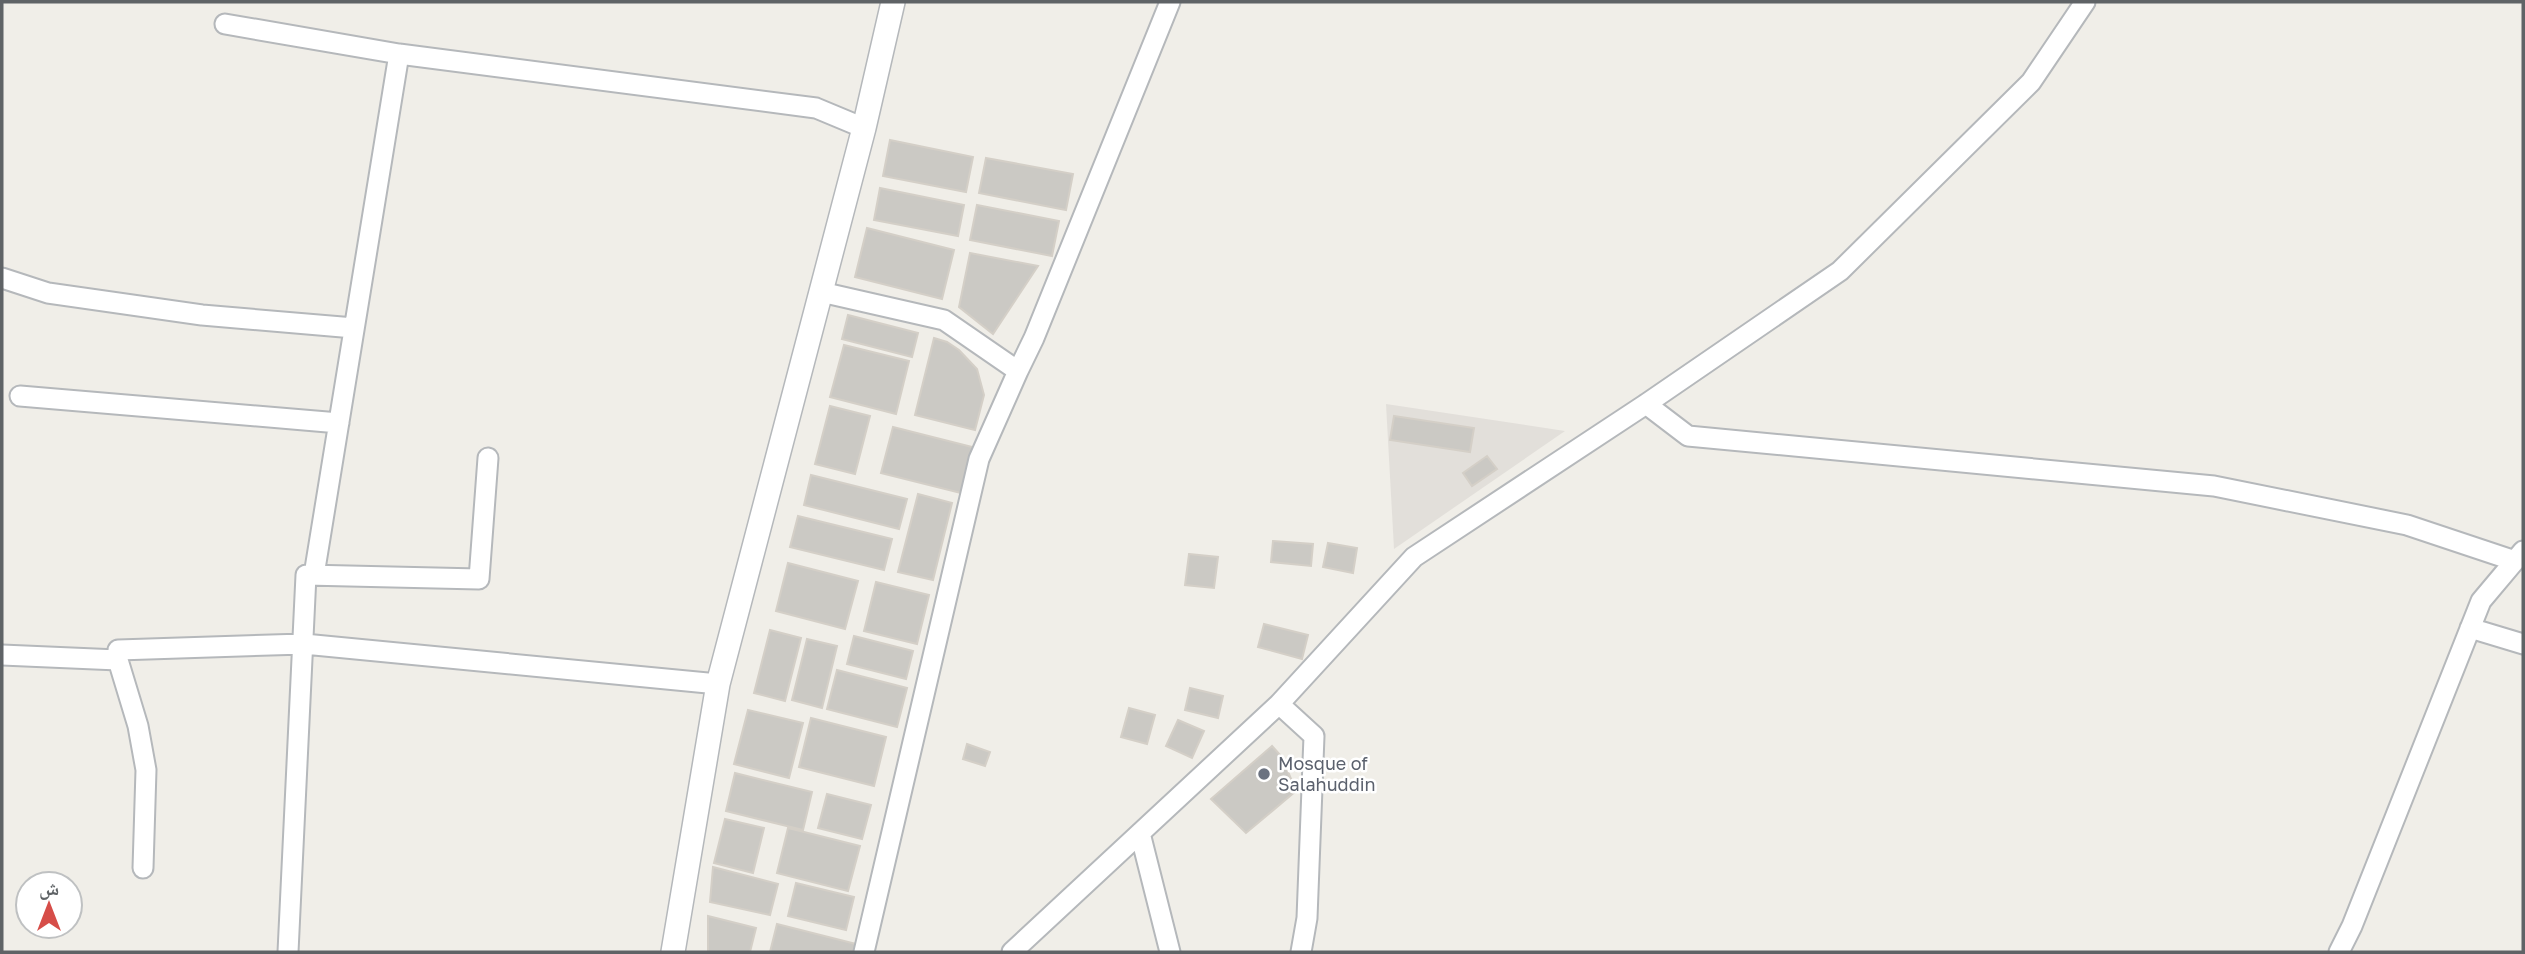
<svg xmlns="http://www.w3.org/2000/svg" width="2525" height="954" font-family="'Golos Text','Noto Naskh Arabic',sans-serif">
	<rect width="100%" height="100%" fill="#f0eee8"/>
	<path fill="#e2dfda" d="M1386,404l179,27 -171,118z"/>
	<path fill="#cbc9c4" stroke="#d4cfc7" stroke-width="2" d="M890,140l83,17 -7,35 -83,-16z
		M986,158l87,16 -7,36 -87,-17z
		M880,188l84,17 -6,31 -84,-16z
		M977,205l82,16 -7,35 -82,-16z
		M867,228l87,22 -12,49 -87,-22z
		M970,253l68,13 -45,68 -34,-27z
		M848,315l70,18 -6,24 -70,-18z
		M934,338l13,4 12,8 18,19 7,26 -9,35 -60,-15z
		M844,345l65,16 -13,53 -66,-17z
		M830,406l40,10 -15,58 -40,-10z
		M1394,416l80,12 -4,24 -80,-12z
		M893,427l87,22 -11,46 -88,-22z
		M1487,456l10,13 -25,17 -9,-13z
		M811,475l96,24 -8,30 -95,-24z
		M918,494l34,9 -19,77 -35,-8z
		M798,516l94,23 -8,31 -94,-23z
		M1273,541l40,3 -2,22 -40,-4z
		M1328,543l29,5 -4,25 -30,-6z
		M1189,554l29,3 -4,31 -29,-3z
		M788,563l70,18 -13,48 -69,-18z
		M876,582l53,13 -12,49 -53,-13z
		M1264,624l44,11 -6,24 -44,-12z
		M770,630l31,8 -16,63 -31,-8z
		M854,636l59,15 -7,28 -59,-15z
		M807,639l30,7 -15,62 -30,-8z
		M837,670l70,18 -10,39 -70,-18z
		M1190,688l33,8 -5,22 -33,-8z
		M1129,708l26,7 -8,29 -26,-7z
		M748,710l55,13 -14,55 -55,-14z
		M811,718l75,19 -12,49 -75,-19z
		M1178,720l26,11 -12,27 -26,-12z
		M967,744l23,8 -5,14 -22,-7z
		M1272,746l10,11 14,34 -50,42 -35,-34z
		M735,773l77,19 -9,38 -77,-19z
		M827,794l44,11 -9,34 -44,-11z
		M725,819l39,9 -11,45 -39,-10z
		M788,828l72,18 -12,45 -71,-18z
		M713,867l65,17 -8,31 -60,-13z
		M796,883l58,14 -8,33 -58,-14z
		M708,916l48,12 -6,24h-42z
		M777,924l83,21 -2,7h-88z"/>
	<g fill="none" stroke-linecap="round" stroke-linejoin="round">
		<g stroke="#b5b8bb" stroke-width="23">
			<path id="minor" d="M225,24l174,30 417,54 48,20
				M2,278l46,15 154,22 152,13
				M821,292l123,28 74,51 -39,88 -115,493
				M1018,371l16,-33 136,-336
				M20,396l319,27
				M1646,404l42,32 526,50 193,39 108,36
				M314,575l85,-521
				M2470,628l53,16
				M2,655l116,5v-10l186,-6 414,40
				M118,660l20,66 8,44 -3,98
				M1279,704l35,32 -7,182 -6,34
				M1140,833l30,119
				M288,952l18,-377 173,4 9,-121
				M1012,952l267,-248 135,-147 232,-153 194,-133 191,-189 54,-80
				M2339,952l13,-26 129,-325 42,-50"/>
		</g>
		<g stroke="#b5b8bb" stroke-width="26">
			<path id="tertiary" d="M673,952l45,-268 146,-556 29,-126"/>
		</g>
		<use href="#minor" stroke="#fff" stroke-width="19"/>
		<use href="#tertiary" stroke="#fff" stroke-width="23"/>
	</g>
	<circle fill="#6b7280" stroke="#fff" stroke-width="2.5" cx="1264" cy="774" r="7"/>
	<g text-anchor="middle" stroke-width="5" stroke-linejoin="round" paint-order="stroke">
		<g font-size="18" fill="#5b616d" stroke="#fff" text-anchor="start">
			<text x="1278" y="770">Mosque of<tspan x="1278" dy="21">Salahuddin</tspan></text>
		</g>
	</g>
	<rect width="2525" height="954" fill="none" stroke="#5f6366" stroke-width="7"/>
	<g transform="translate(49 905)"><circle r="33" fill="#ffffff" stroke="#bfc1c2" stroke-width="2"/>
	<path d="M0-5L12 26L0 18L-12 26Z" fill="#d64d48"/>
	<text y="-10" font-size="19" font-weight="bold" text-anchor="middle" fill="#5f6366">ش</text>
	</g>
</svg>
